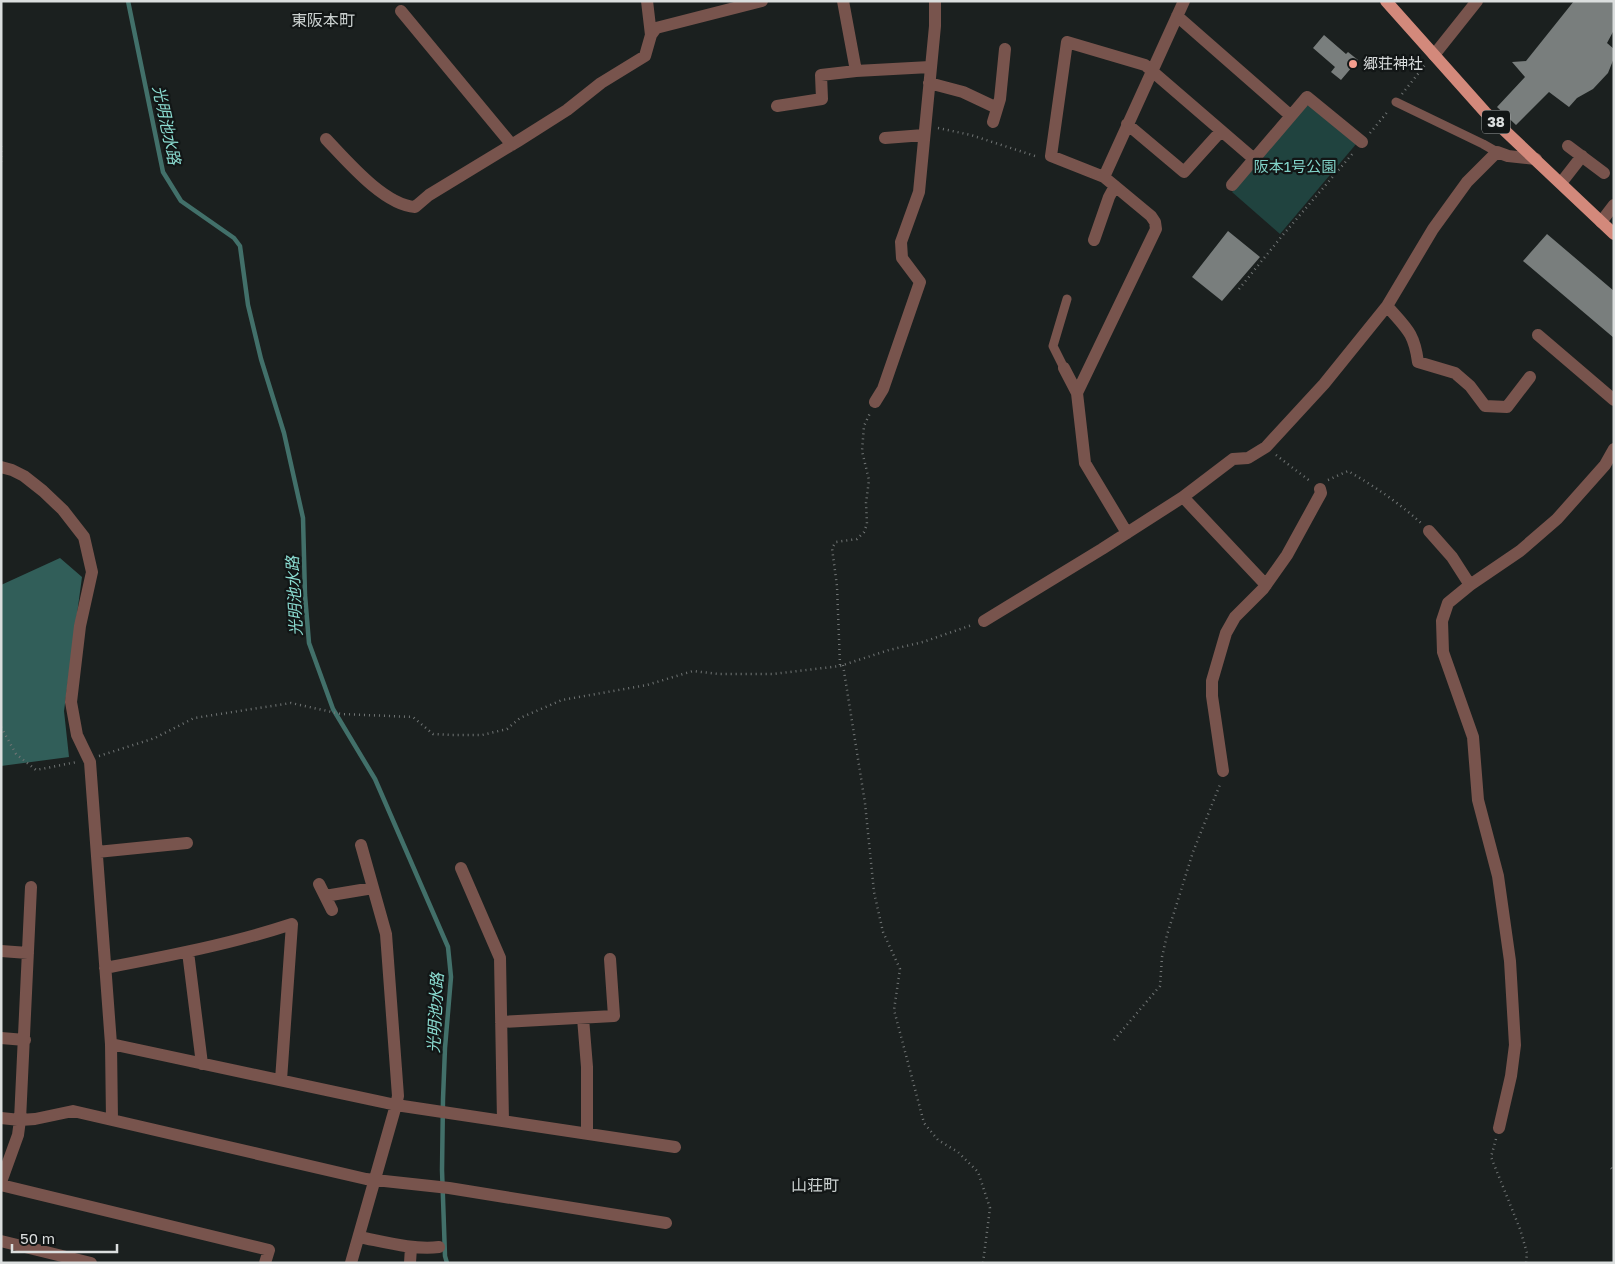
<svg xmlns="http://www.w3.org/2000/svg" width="1615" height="1264" font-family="'Golos Text','Noto Sans JP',sans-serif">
	<rect width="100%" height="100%" fill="#1b201f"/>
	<path fill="#20433f" d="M1311,105l46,38 -77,91 -48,-42 73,-86z"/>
	<path fill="#315e59" d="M60,558l22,19 -18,134 5,46 -68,9v-181z"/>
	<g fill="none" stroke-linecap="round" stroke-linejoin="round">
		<path stroke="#42706a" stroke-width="4.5" d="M128,1l35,171 18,29 53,37 6,8 8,59 13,54 23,74 19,85 2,77 4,48 24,66 42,70 73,168 3,30 -6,71 -2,51 -1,71 3,86 2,7"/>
	</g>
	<path fill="#797e7d" d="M1574,1h40v29l-7,13 7,6v9l-6,15 -15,16 -16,9 -8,9 -20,-15 -33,33 -19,-18 28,-30 -13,-15 14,-1z
		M1324,35l22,19 2,-2 10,8 -17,20 -10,-8 4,-5 -22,-19z
		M1228,231l32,26 -38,44 -30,-24z
		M1547,234l67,57v47l-91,-77z"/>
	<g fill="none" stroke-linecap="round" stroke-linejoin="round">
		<path stroke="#717575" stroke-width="2.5" stroke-dasharray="1 4" stroke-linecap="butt" d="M1402,94l23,-29
			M938,128l33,7 67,22
			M1370,133l19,-23
			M1,146v18
			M1239,289l43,-53 72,-84
			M1276,455l34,26
			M1328,480l20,-9c26,15 51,32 73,52
			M840,665l-3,-79 -5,-38 4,-6 21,-3 7,-7 3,-8 -1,-21 3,-23 -7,-29 2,-25 6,-13
			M843,665l22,138 9,89 9,40 17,37 -6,41 30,113 14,17 20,12 20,20 12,36 -7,55
			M1,727l15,27 20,16 41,-8
			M99,756l56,-18 39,-20 97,-15 50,11 72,3 20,17 18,1h31l25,-6 13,-11 42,-18 85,-15 46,-14 26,3h54l67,-8 49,-16 34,-8 49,-17
			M1114,1040l46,-54 2,-29 5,-22 26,-83 28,-70
			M1496,1139l-5,18 29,72 7,24 -1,10
			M1611,1168l3,3"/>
		<path stroke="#78544d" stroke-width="9" d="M1396,102l87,42 14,8
			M1064,368l-11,-22 14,-47"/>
		<path stroke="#78544d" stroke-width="12" d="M647,1l4,34
			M843,1l13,70 74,-4
			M401,11l111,134
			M1177,16l114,100
			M1434,55l43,-54
			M929,83l34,9 34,16
			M777,106l45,-7 -1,-24 35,-4
			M993,122l7,-23 5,-50
			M1127,124l57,48 37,-41
			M885,138l39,-3
			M326,139c21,22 58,66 89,68l14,-12 89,-54 49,-31 34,-27 44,-27 6,-21 5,-7 106,-27
			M1568,146l36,27
			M1104,177l-53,-21 16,-114 78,23 109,94
			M1561,183l21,-27
			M1232,185l75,-88 55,45
			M1601,222l13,-17
			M1094,240l15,-43 6,-11
			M1387,306c19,22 27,26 31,56l37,11 15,13 15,20 22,1 23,-30
			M1538,335l76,65
			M1064,368l13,25
			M875,402l8,-13 37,-107 -18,-24 -1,-16 18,-50 16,-166v-25
			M1,467l11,3 12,6 19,15 20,19 21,27 8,35 -12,54 -9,76 6,33 13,27 21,282 285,61 -45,158
			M1183,497l83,88
			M1429,531l23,26 18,28
			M1127,533l-42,-70 -8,-70 79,-164 -1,-7 -4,-6 -47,-39 80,-176
			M984,621l118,-72 81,-52 50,-38 15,-1 18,-11 58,-63 63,-78 46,-77 34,-47 30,-30 11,4 28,3
			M1223,771l-11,-75v-15l14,-48 9,-16 28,-28 24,-34 34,-62 -1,-4
			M361,845l25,89 12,162 -2,9 279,42
			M97,852l90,-9
			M461,868l39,90 3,163
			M319,884l13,26
			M325,896l48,-8
			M1,951l27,2
			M188,952l14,112
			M105,968c63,-12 126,-24 187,-44l-11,156
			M583,1018l4,49v67
			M501,1022l113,-6 -4,-57
			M1,1038l24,2
			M111,1044l1,76 254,59 83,9 217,35
			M1,1118l19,2 15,-1 38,-8 39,9
			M1499,1128l12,-52 4,-31 -5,-84 -12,-85 -20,-76 -5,-63 -30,-85 -1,-31 6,-18 22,-18 50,-34 37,-32 48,-54 9,-16
			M1,1182l17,-47 2,-15 11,-233
			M1,1185l268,65 -4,13
			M359,1237c26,5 54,13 80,10
			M1,1241l90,22
			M410,1263l1,-16"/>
		<path stroke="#d3897b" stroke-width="12" d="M1386,1l99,111 129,122"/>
	</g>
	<circle fill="#f49d8d" stroke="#121616" stroke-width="2" cx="1353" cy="64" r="5"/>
	<g text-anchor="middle" stroke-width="4.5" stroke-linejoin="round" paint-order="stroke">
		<rect fill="#121616" stroke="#9fa2a2" stroke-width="1" x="1482" y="110.5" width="28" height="23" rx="4"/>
		<g font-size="14" font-weight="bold" fill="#dbdede">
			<text x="1496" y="127">38</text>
		</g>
		<g font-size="15" fill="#dbdede" stroke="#121616" text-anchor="start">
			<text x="1363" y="69">郷荘神社</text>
		</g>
		<g font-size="15" fill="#81d2c8" stroke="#121616">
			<text x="1295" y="172">阪本1号公園</text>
		</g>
		<g font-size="16" fill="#cad0cf" stroke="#121616">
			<text x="323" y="26">東阪本町</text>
			<text x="815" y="1191">山荘町</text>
		</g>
		<g font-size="16" font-style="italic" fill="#8bddd2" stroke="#121616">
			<text transform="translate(167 125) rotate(78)" y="6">光明池水路</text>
			<text transform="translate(294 596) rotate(-93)" y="6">光明池水路</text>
			<text transform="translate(435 1013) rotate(-87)" y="6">光明池水路</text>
		</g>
	</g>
	<rect width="1615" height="1264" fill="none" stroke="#dbdede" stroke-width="5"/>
	<path d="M12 1244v8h105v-8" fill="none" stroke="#dbdede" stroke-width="2.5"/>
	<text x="20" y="1244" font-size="15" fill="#dbdede" stroke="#121616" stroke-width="4" paint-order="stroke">50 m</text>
</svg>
